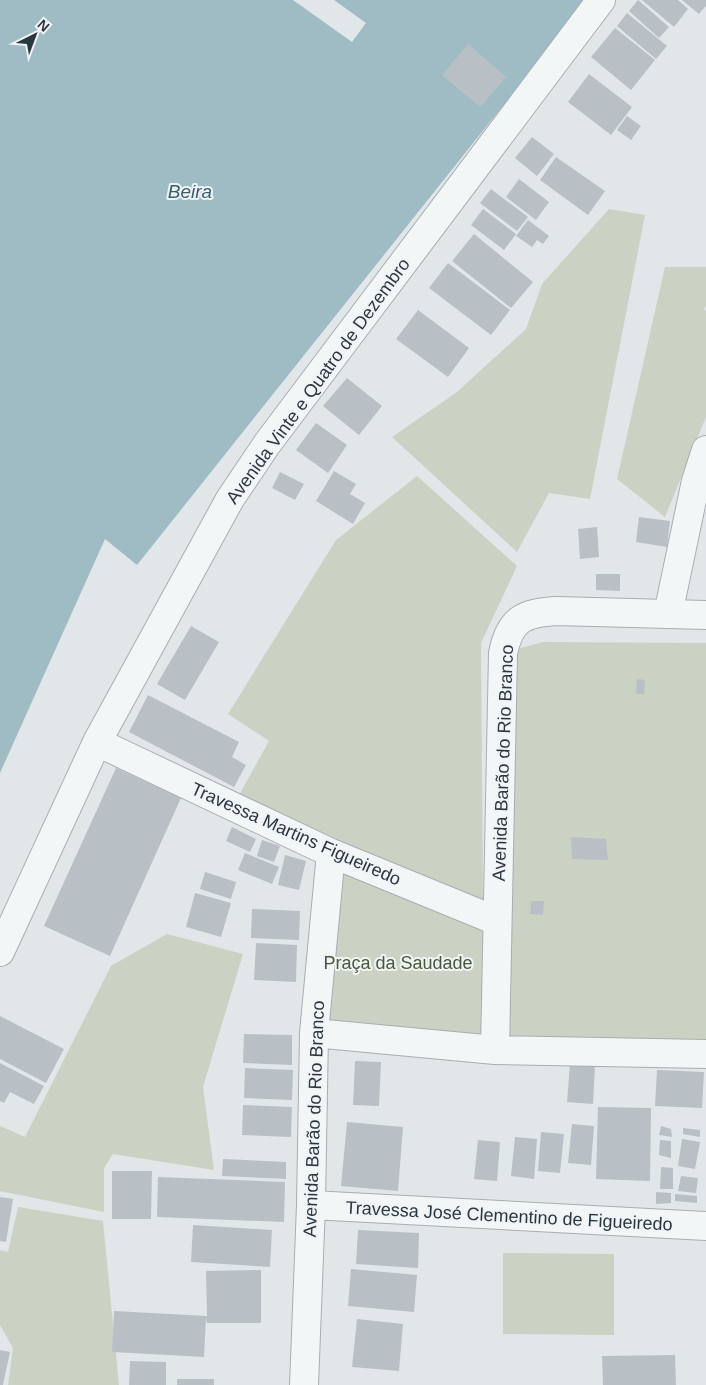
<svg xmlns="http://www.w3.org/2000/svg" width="706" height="1385" font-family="Helvetica,sans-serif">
	<rect width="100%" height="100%" fill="#e1e6e8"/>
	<path fill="#cad2c3" d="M609,209l36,6 -55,284 -41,-6 -32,59 -125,-115 65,-45 69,-63 16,-45z
		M665,267h41v39l-2,3 2,2v106l-41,100 -48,-38z
		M417,476l100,90 -36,77 2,259 -245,-105 31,-56 -41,-27 108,-174z
		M543,642l163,1v401l-196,-1 -1,-377 8,-17z
		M335,860l157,64 -3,120 -169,-18z
		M167,934l76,20 -40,133 11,83 -101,-16 -9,14v44l-104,-21v-65l25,11 86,-171z
		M18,1207l85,14 16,164h-111l5,-37 -13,-23v-75l8,2z
		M503,1253l111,1v81l-111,-1z"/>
	<path fill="#9fbcc5" d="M0,0h587l-450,565 -32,-26 -105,234z"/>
	<path fill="#e1e6e8" d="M293,0h41l32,23 -14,19z"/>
	<path fill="#b9c0c5" d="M638,0l31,27 -10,11 -30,-27z
		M642,0h36l10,9 -14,18z
		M682,0h24v6l-7,8z
		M627,13l40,33 -11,13 -39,-33z
		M615,28l40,32 -24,30 -40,-33z
		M468,44l38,33 -26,30 -38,-32z
		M589,74l43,33 -21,28 -43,-33z
		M627,116l14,10 -10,14 -14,-10z
		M532,137l22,17 -17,22 -22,-18z
		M556,157l49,34 -17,24 -48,-35z
		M519,179l30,23 -13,18 -30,-23z
		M491,189l37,28 -11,14 -37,-28z
		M483,209l33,25 -12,16 -33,-25z
		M528,220l21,16 -6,8 -6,-4 -5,7 -16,-11z
		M474,234l59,48 -22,26 -59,-47z
		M448,263l62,47 -19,25 -62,-47z
		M418,310l51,38 -21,29 -52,-38z
		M347,378l35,28 -23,29 -36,-29z
		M316,423l31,22 -19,28 -32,-23z
		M334,471l22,13 -6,10 15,9 -12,21 -37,-23z
		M280,472l24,12 -9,16 -23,-12z
		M639,517l31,4 -3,26 -31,-5z
		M597,527l2,30 -19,2 -2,-30z
		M596,574h24v17l-24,-1z
		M191,626l28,16 -34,58 -28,-16z
		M637,679l8,1 -1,14h-8z
		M148,695l91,47 -7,15 14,8 -12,22 -105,-55z
		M116,768l65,30 -71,158 -66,-30z
		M232,827l24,12 -6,13 -24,-11z
		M571,837l35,2 2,21 -36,-1z
		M262,840l18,6 -6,16 -17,-6z
		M245,853l34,14 -7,17 -34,-14z
		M285,855l21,6 -7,29 -21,-5z
		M205,872l31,10 -5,17 -31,-10z
		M195,893l36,10 -10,34 -35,-10z
		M531,901h13l-1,14 -13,-1z
		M252,909l48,2 -1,29 -48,-2z
		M256,943l41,2 -1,37 -42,-2z
		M0,1016l64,33 -18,34 -46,-24z
		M244,1034l48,1v30l-49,-2z
		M355,1061l26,1 -2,44 -26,-1z
		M0,1063l44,23 -10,18 -24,-12 -6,11 -4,-2z
		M570,1064l25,1 -2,39 -26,-2z
		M245,1068l48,2 -1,30 -48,-2z
		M657,1070l47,2 -2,36 -47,-2z
		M243,1105l49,2 -1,30 -49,-2z
		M598,1107l53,1 -1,73 -54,-2z
		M347,1122l56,5 -5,64 -57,-5z
		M572,1124l22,2 -3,39 -23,-2z
		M661,1126l10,3 1,8 -13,-2z
		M683,1128l17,2v7l-17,-3z
		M541,1132l23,2 -4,39 -22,-2z
		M515,1137l22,2 -3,40 -23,-3z
		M682,1139l18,3 -5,27 -17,-3z
		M478,1140l22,2 -3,39 -23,-2z
		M660,1140l11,1v17l-12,-3z
		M223,1159l63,3v17l-64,-3z
		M661,1167l12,1v21h-13z
		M112,1171h40l-1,48h-39z
		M681,1176l17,2 -2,15 -18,-2z
		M158,1177l127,5 -1,40 -127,-5z
		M656,1192l15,1v10l-15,1z
		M675,1194l22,2v7l-22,-2z
		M0,1197l13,2 -7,43 -6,-1z
		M193,1225l79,5 -2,37 -79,-5z
		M358,1230l61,3 -1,35 -62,-4z
		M351,1269l66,6 -3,37 -66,-6z
		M261,1270v53h-54l-1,-5 -2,39 -92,-5 2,-41 93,5 -1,-45z
		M357,1319l46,5 -4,47 -47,-4z
		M0,1350l10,2 -7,33h-3z
		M675,1355l1,30h-73l-1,-29z
		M130,1361l36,1v23h-37z
		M177,1379h37v6h-37z"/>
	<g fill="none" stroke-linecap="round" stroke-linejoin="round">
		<g stroke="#a7aeb2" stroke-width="30">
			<path id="minor" d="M668,614l28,-133 10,-31
				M97,742l234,111 166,68
				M0,952l97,-210 133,-243 37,-55 334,-444
				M314,1033l181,17 211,4
				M495,1050l8,-397c7,-34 21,-40 53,-42l150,4
				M311,1205l395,21
				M304,1385l7,-180 3,-172 17,-180"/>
		</g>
		<use href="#minor" stroke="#f3f6f7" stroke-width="28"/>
	</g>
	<g text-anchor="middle" stroke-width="4" stroke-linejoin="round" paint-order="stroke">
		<g font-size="18" fill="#2b373f" stroke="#f0f4f6">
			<text transform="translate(318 381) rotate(-54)" y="6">Avenida Vinte e Quatro de Dezembro</text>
			<text transform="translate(503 763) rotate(-88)" y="6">Avenida Barão do Rio Branco</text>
			<text transform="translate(296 834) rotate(24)" y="6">Travessa Martins Figueiredo</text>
			<text transform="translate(314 1119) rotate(-88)" y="6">Avenida Barão do Rio Branco</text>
			<text transform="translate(509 1216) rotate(3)" y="6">Travessa José Clementino de Figueiredo</text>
		</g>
		<g font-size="18" fill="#485939" stroke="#f0f4f6">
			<text x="398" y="969">Praça da Saudade</text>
		</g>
		<g font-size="19" font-style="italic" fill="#385f6f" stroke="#f0f4f6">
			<text x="190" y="198">Beira</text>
		</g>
	</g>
	<g transform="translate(35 35) rotate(42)" stroke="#f0f4f6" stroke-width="4" paint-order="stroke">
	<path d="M0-4L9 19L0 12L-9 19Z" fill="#2b373f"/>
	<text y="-8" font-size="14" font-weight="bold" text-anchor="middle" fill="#2b373f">N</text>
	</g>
</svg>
